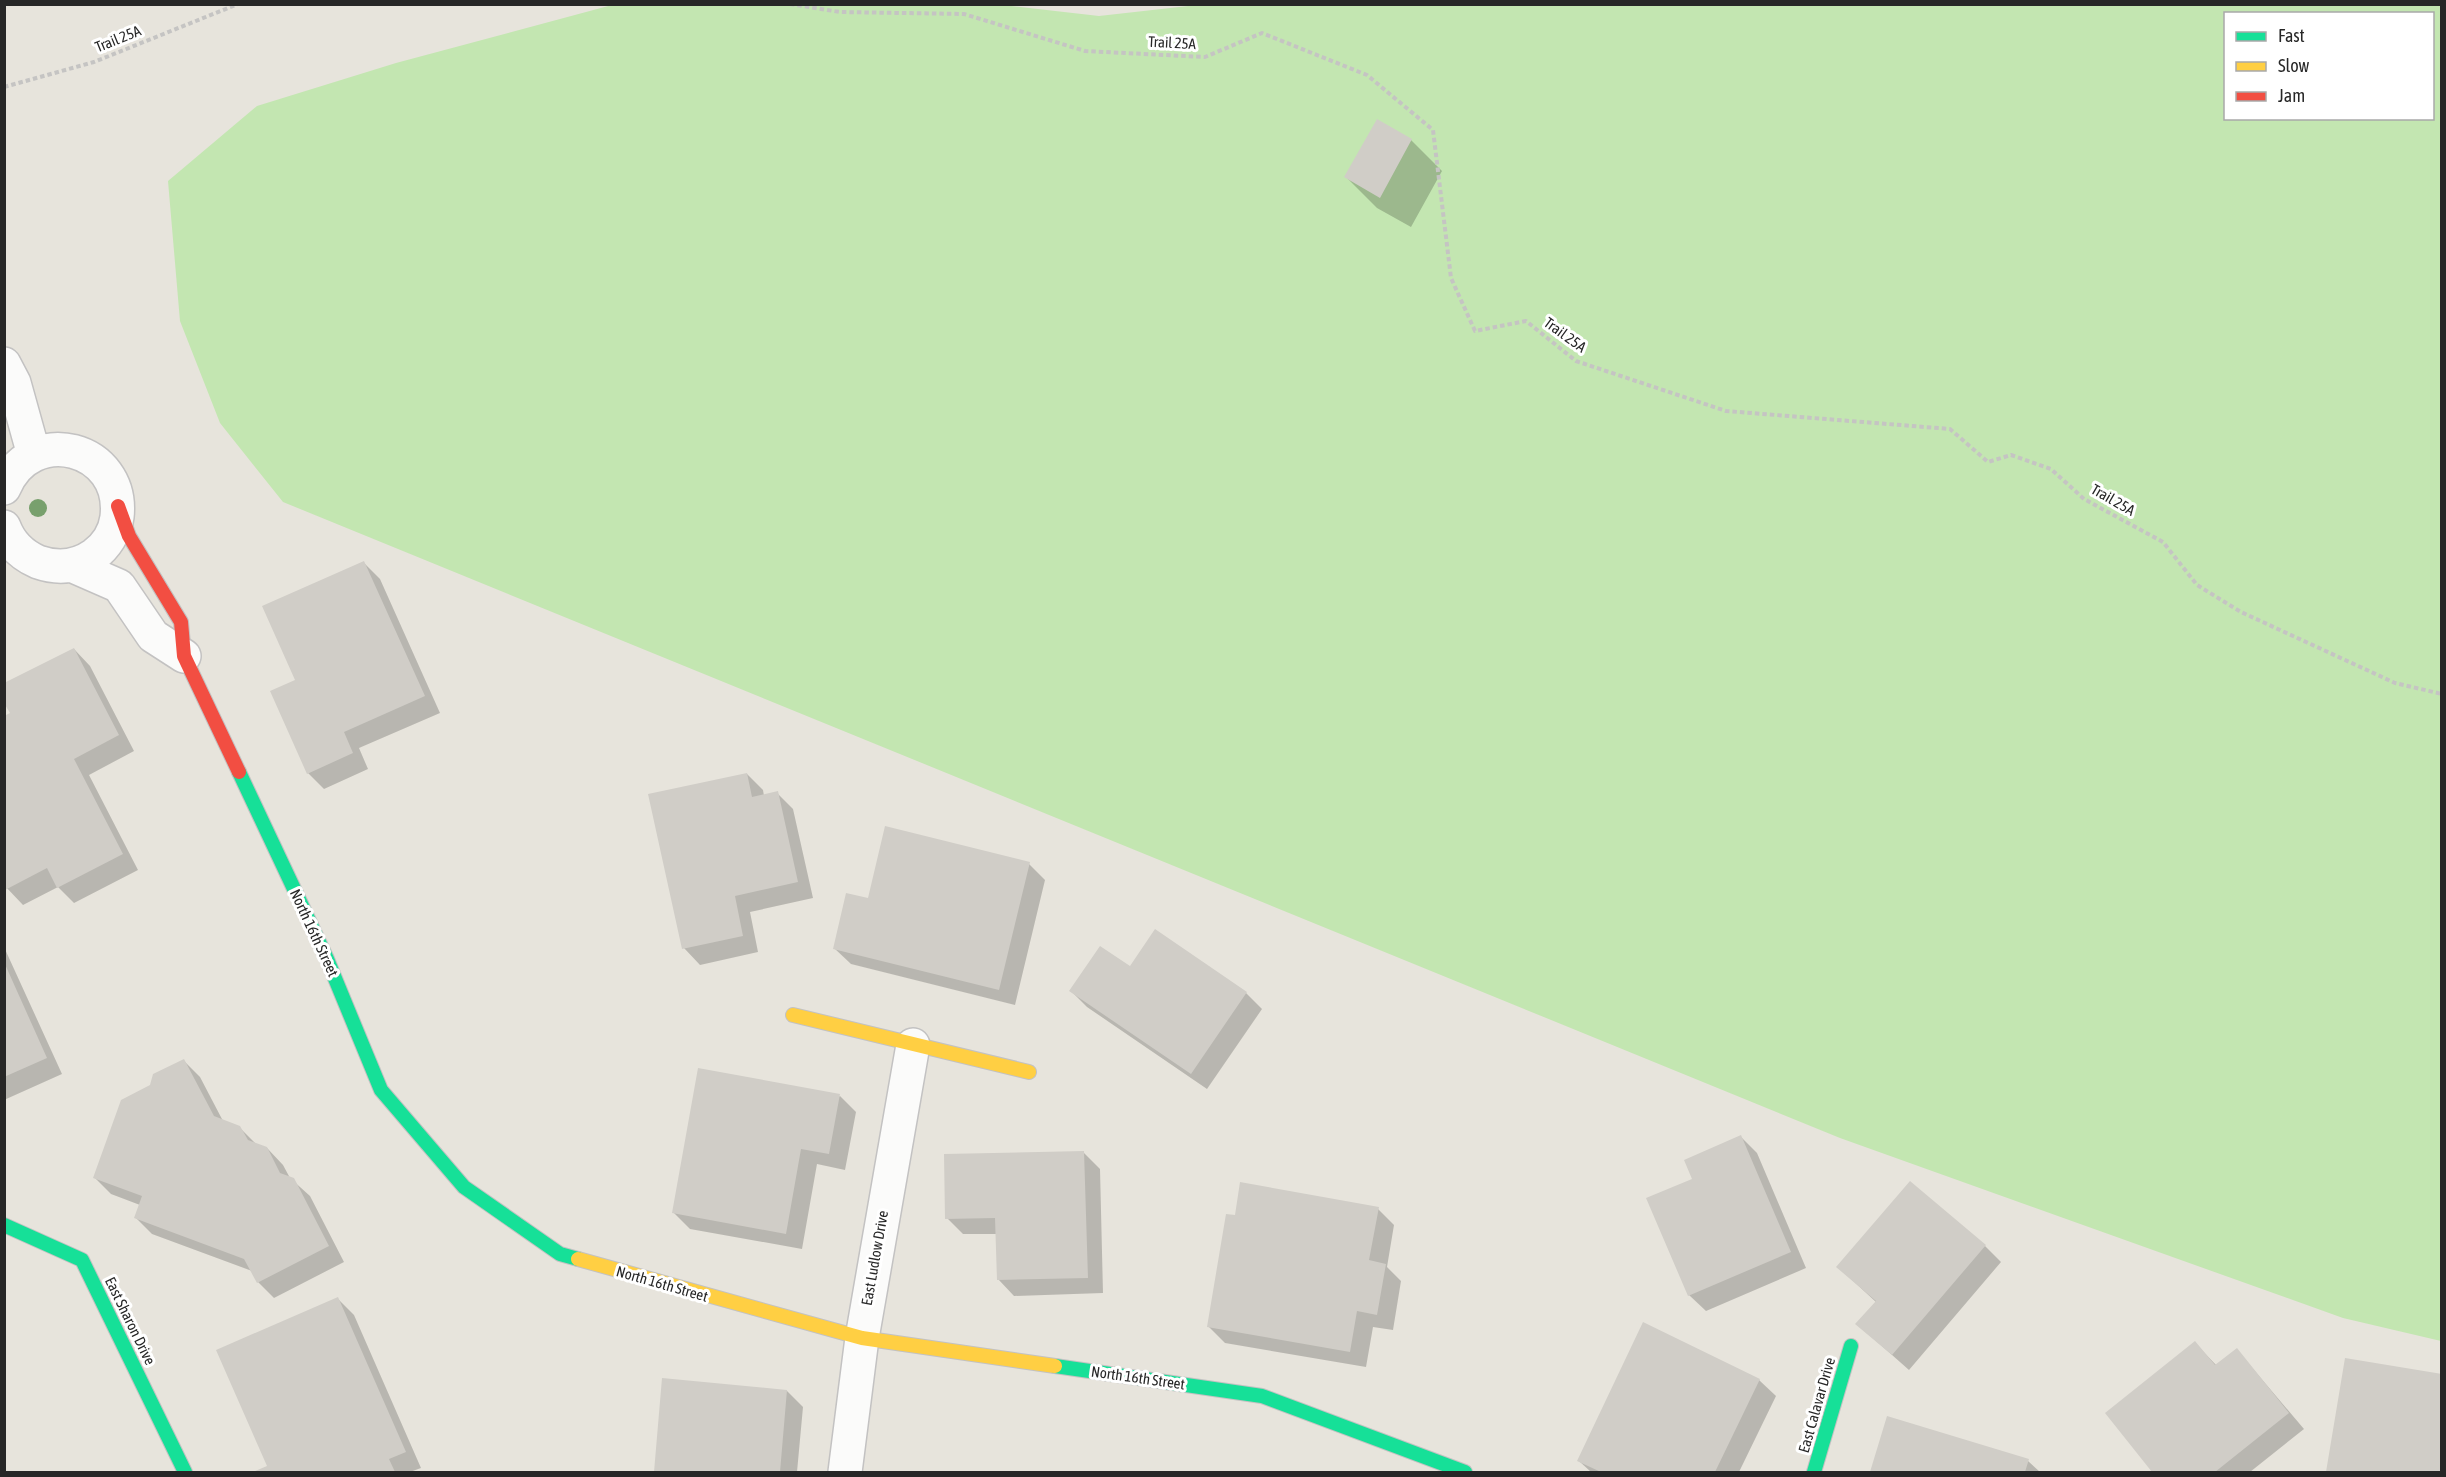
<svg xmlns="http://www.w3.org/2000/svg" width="2446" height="1477" font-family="'Asap Condensed',sans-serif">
	<rect width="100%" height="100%" fill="#e7e4dc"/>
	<path fill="#c3e6b1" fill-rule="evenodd" d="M993,4l106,12 107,-12 1235,1v1336l-98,-23 -503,-180 -1557,-636 -63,-79 -40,-102 -12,-140 89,-75 139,-43 216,-58zM2226,14h206v104h-206z"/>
	<path fill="#0003" d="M1377,121l34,19 31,31 -31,56 -34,-19 -31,-31z
		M364,563l16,16 60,134 -81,35 9,21 -44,20 -16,-16 -11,-92z
		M74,649l16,17 44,85 -45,24 49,95 -64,33 -16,-16 -35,18 -19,-20v-168l8,-3z
		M747,774l16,16 1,6 13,-3 16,16 20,89 -63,14 8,40 -58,13 -16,-17z
		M1029,864l16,16 -30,125 -164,-41 -17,-16 35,-48z
		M4,947l58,127 -58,26z
		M1131,969l115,24 16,16 -55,80 -120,-82 -16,-16z
		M184,1061l16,16 23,44 16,6 17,17 11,4 16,17 7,13 20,18 34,66 -70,36 -16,-16 -6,-11 -100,-37 -16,-16 4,-13 -29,-11 -16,-16 56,-92z
		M840,1096l16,16 -11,58 -28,-6 -15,85 -112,-20 -16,-16z
		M1741,1137l16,16 49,115 -100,43 -17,-16 5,-115z
		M1084,1153l16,16 3,124 -89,3 -16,-17 -1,-45h-34l-16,-16z
		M1378,1209l16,16 -7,42 14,14 -8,49 -20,-3 -7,40 -141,-24 -17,-17 28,-109z
		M1985,1246l16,16 -92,108 -52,-46 19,-22 -38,-35z
		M338,1299l16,16 67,153 -11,4h-153l12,-5z
		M2195,1343l22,23 20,-16 67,79 -54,43h-96l-47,-58z
		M2346,1360l96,15v97h-114z
		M664,1380l123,11 16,16 -6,65h-142z
		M1759,1380l17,16 -37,76h-148l-12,-11z
		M1888,1418l140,43 12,11h-169z"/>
	<path fill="#d0cdc7" d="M1377,119l35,20 -32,59 -36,-21z
		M364,561l61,135 -81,36 9,21 -46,21 -37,-83 25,-11 -33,-74z
		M74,648l45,87 -45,24 49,95 -66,34 -10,-20 -42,22 -1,-174 6,-3 -6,-10v-20z
		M747,773l5,24 26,-6 20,91 -63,14 8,40 -61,13 -34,-155z
		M885,826l145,36 -31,128 -166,-41 13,-56 22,5z
		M1155,929l92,63 -56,82 -122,-83 31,-45 30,20z
		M4,962l43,96 -43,19z
		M184,1059l30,57 26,10 8,14 19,7 13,26 14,5 35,68 -72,37 -13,-24 -110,-41 8,-22 -49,-18 28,-78 29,-15 3,-11z
		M698,1068l142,26 -11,60 -28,-5 -15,85 -114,-21z
		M1741,1135l50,117 -103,44 -42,-98 46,-19 -8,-19z
		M1084,1151l4,127 -91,2 -2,-62 -50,1 -1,-65z
		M1910,1181l76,64 -94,110 -37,-31 21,-23 -40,-34z
		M1240,1182l139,25 -10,53 17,4 -9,51 -20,-4 -7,41 -143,-25 19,-113 9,1z
		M338,1297l68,155 -17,7 6,13h-142l14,-6 -51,-116z
		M1643,1322l117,57 -45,93h-114l-24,-11z
		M2195,1341l20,24 22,-17 52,65 -74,59h-63l-47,-59z
		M2345,1358l97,16v98h-116z
		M662,1378l125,12 -7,82h-126z
		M1887,1416l142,43 -4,13h-155z"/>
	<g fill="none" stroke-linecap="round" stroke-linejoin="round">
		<g stroke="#c3c2c2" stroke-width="36">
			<path id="street" d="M4,364l10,19 20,72
				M4,488c27,-66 121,-41 113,29 -2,15 -11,29 -23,38 -17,12 -36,14 -56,7 -16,-7 -28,-19 -34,-35
				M71,565l48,21 34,50 31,20
				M845,1472l17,-134 51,-293"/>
		</g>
		<g stroke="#c3c2c2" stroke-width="16">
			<path id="fast" d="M239,772l88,187 54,131 83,97 96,67 18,5
				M4,1225l78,35 103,212
				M1055,1366l207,30 203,76
				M1814,1472l37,-126"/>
		</g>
		<g stroke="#c3c2c2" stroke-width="16">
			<path id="slow" d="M793,1015l236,57
				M578,1259l284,79 193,28"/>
		</g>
		<g stroke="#c3c2c2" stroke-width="16">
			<path id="jam" d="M118,506l11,30 52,86 3,34 55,116"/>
		</g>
		<path stroke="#c5c4c3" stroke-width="4" stroke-dasharray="4.5 3" stroke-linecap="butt" d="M790,4l50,8 124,2 121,37 120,6 57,-24 105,42 66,55 18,148 24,53 51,-10 50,40 150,50 224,18 38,33 23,-7 40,14 33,30 79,43 34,43 44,27 154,71 47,11
			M4,87l90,-25 144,-58"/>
		<use href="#street" stroke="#fbfbfa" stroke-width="33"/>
		<use href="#fast" stroke="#16e098" stroke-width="14"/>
		<use href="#slow" stroke="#ffcf43" stroke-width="14"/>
		<use href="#jam" stroke="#f24e42" stroke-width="14"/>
	</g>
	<circle fill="#78a06d" cx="38" cy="508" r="9"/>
	<g text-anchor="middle" stroke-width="6" stroke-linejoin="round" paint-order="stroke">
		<g font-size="15" fill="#272727" stroke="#fff">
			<text transform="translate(118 39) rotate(-22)" y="5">Trail 25A</text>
			<text transform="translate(1172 43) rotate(3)" y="5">Trail 25A</text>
			<text transform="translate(1565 335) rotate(36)" y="5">Trail 25A</text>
			<text transform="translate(2113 500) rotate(30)" y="5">Trail 25A</text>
			<text transform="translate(314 933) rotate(65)" y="5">North 16th Street</text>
			<text transform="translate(875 1258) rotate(-80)" y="5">East Ludlow Drive</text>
			<text transform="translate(662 1284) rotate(16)" y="5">North 16th Street</text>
			<text transform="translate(130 1321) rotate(64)" y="5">East Sharon Drive</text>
			<text transform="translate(1138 1378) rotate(8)" y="5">North 16th Street</text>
			<text transform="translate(1817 1405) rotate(-74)" y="5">East Calavar Drive</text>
		</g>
	</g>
	<rect width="2446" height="1477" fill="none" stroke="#272727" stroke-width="12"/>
	<rect x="2224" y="12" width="210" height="108" fill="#ffffff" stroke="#a9a9a9" stroke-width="1.5"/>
	<rect x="2236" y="32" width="30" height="9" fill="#16e098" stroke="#a9a9a9" stroke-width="1.5"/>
	<text x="2278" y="42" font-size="18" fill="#272727">Fast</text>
	<rect x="2236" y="62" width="30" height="9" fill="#ffcf43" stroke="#a9a9a9" stroke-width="1.5"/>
	<text x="2278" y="72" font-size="18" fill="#272727">Slow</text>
	<rect x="2236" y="92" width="30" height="9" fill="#f24e42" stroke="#a9a9a9" stroke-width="1.5"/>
	<text x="2278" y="102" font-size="18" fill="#272727">Jam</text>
</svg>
